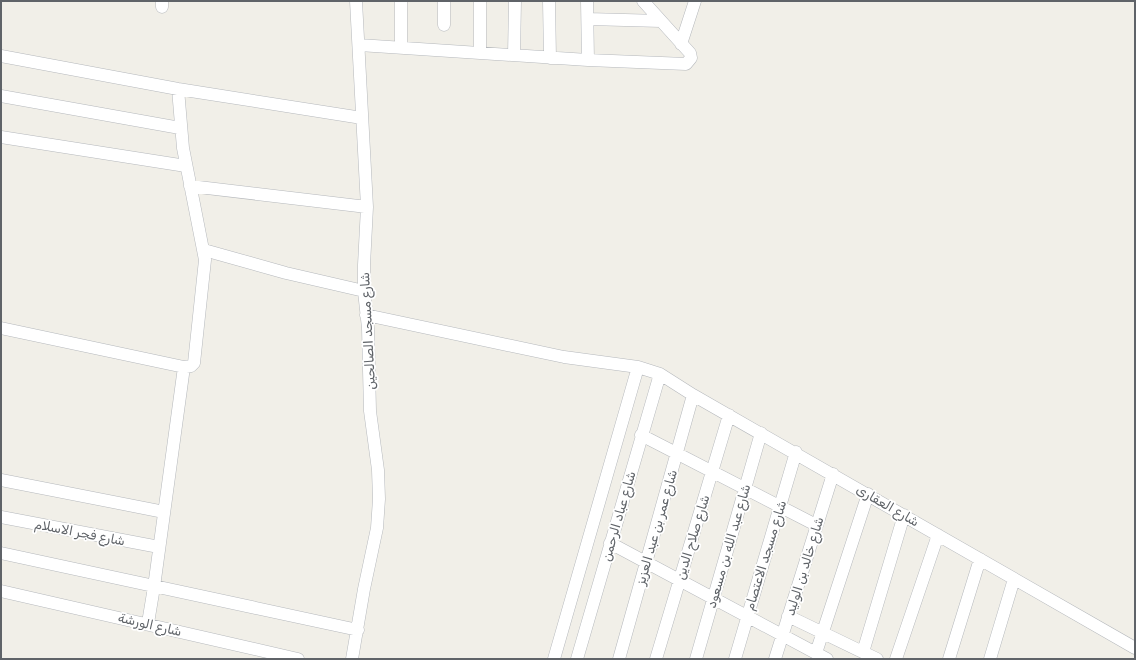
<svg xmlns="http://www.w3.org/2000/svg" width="1136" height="660" font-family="Rubik,Cairo,sans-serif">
	<rect width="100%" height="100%" fill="#f1efe8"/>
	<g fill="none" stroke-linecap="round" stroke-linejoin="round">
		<g stroke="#b5b8bc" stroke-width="13">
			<path id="minor" d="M162,1v6
				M401,1v47
				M444,1v24
				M549,1l1,57
				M587,1l1,59
				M588,19l73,2
				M681,44l14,-43
				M359,45l229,15 98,4 5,-6 -1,-5 -47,-52
				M480,53v-52
				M514,55l1,-54
				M1,56l177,33 184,29
				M1,96l179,32
				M1,137l185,29
				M190,186l177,21
				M204,250l82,23 78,18
				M366,315l198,42 74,10 22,7 33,21 442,253
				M1,328l183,39 7,-1 3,-3 11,-103 -22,-112 -5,-59
				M641,435l175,90
				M1,480l163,32
				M1,517l158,30
				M610,543l217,116
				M1,553l357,77
				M1,591l297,68
				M788,616l89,43
				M148,623l6,-36 30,-220
				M863,652l41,-137
				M816,653l52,-159
				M352,659l12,-70 13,-61 2,-29 -1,-29 -8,-59 -2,-83 -4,-37v-26l3,-58 -11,-206
				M554,659l84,-292
				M577,659l83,-285
				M619,659l74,-264
				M656,659l73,-244
				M696,659l65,-226
				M735,659l61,-207
				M775,659l58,-185
				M896,659l42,-124
				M949,659l31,-100
				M990,659l24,-80"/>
		</g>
		<use href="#minor" stroke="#fff" stroke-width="12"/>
	</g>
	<g text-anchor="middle" stroke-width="3.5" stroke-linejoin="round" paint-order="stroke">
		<g font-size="13" fill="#5f6368" stroke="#fff">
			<text transform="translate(367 331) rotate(-93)" y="5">شارع مسجد الصالحين</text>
			<text transform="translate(888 505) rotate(30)" y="5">شارع العقارى</text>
			<text transform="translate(618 516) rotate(-74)" y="5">شارع عباد الرحمن</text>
			<text transform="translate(656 527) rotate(-74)" y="5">شارع عمر بن عبد العزيز</text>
			<text transform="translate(80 532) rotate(11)" y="5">شارع فجر الاسلام</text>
			<text transform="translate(692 537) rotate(-73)" y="5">شارع صلاح الدين</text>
			<text transform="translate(728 546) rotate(-74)" y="5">شارع عبد الله بن مسعود</text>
			<text transform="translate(765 555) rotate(-73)" y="5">شارع مسجد الاعتصام</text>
			<text transform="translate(804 566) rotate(-73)" y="5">شارع خالد بن الوليد</text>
			<text transform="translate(150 624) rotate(13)" y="5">شارع الورشة</text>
		</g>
	</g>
	<rect width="1136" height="660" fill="none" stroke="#5f6368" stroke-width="4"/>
</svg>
